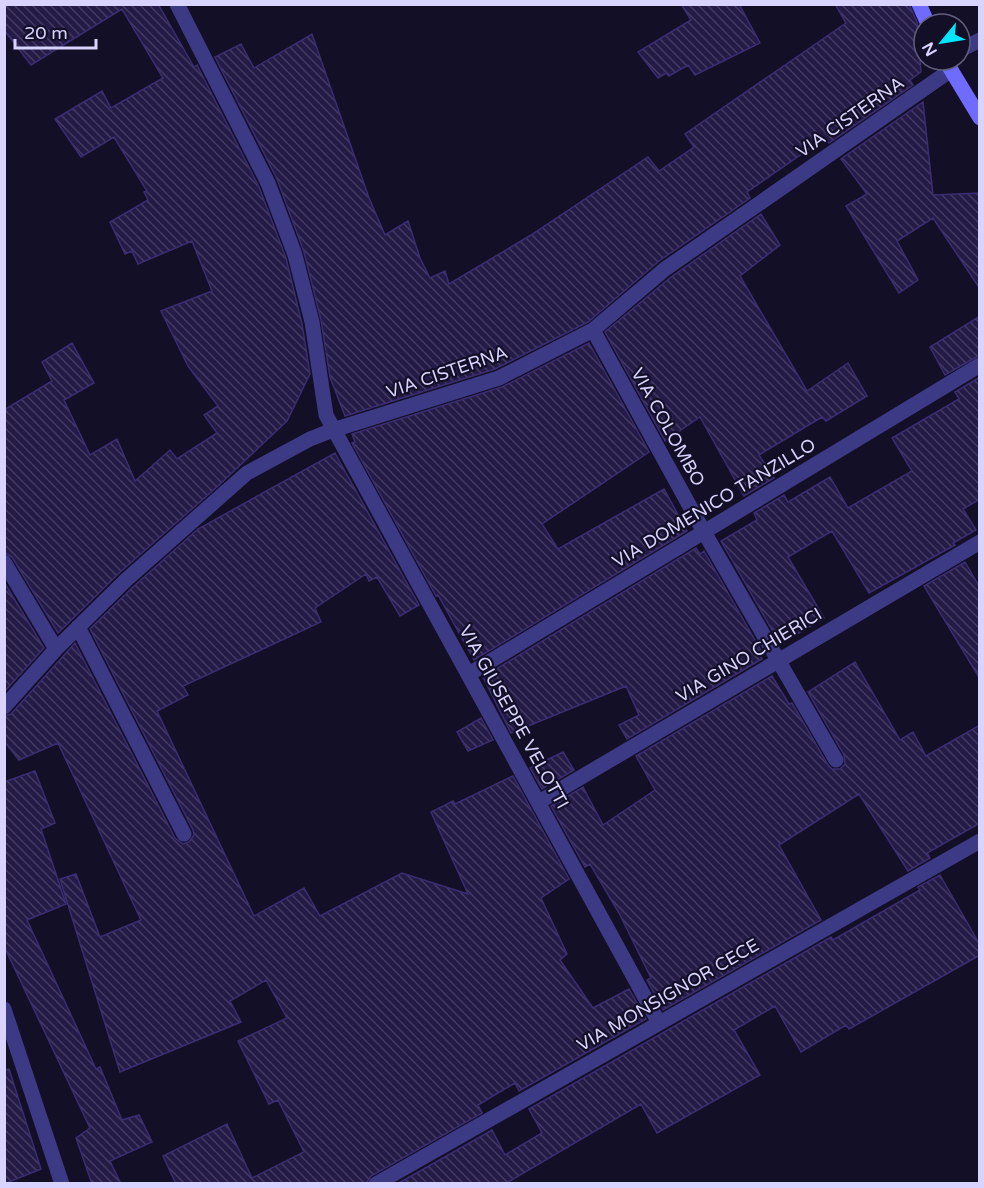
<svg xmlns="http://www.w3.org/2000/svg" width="984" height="1188" font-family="'Varela Round',sans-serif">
	<defs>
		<pattern id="building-back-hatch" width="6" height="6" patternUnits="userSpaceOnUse" patternTransform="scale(1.5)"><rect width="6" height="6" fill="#241b47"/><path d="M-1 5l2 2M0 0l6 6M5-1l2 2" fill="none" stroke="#433b63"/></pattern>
	</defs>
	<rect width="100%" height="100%" fill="#130f26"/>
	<path fill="url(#building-back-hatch)" stroke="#3b2d73" stroke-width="1.5" d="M4,4h154l36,63 3,-2 62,122 27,71 16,66 8,50 -23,47 -69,65 -99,87 -61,60 -46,-76 -8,-5v-142l48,-29 -10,-19 30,-19 22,40 -30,17 26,55 27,-16 18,42 35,-31 7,9 40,-26 -13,-18 14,-9 -30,-40 -27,-55 51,-20 -20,-50 -54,23 -6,-13 -7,3 -15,-32 38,-22 -4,-8 3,-1 -33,-54 -33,20 -26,-38 47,-28 9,17 52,-30 -41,-69 -91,56 -27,-35z
		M681,4h58l21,39 -65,32 -7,-10 -19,11 -3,-3 -8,5 -20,-26 53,-32z
		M835,4h74l8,18 4,50 -11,8 3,5 -84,58 -4,-5 -78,54 3,6 -91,63 -71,61 -93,47 -150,47 -15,-39 -9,-57 -17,-68 -27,-73 -62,-122 26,-13 13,24 58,-34 57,164 16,37 23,-14 12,37 10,20 15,-7 4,13 82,-49 117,-78 11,14 35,-24 -9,-13 161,-111z
		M923,102l10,93 47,-2v96l-47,-71 -36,23 21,39 -19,13 -53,-87 21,-12 -26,-35z
		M761,214l19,31 -40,31 67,115 41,-28 19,33 -41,25 -4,-4 -63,38 15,23 -30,18 -44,-79 -35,24 -60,-109 66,-55z
		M980,316v39l-35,20 -15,-28z
		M589,343l60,109 -107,72 16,25 106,-60 23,42 -213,129 -36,-65 -2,1 -84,-153 3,-1 -3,-8 150,-47z
		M980,377v122l-17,10 13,21 -23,13 2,2 -86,48 -37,-62 -44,26 36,61 -44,26 -59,-103 36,-21 -3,-7 30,-18 4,7 42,-25 18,31 64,-37 -20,-33 67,-39 -4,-7z
		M335,453l84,152 -19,11 -23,-39 -8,4 -3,-7 -51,34 6,14 -138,64 5,9 -31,16 97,205 50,-28 16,28 82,-43 66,21 -37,-82 22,-11 2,3 58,-28 56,103 -28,19 26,56 -7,6 33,48 36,-19 17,30 -127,72 -4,-8 -37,22 4,8 -111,63 -5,8h-190l-13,-28 64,-32 25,54 52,-26 -26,-52 -9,4 -31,-63 49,-23 -21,-38 -36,21 11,21 -121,50 -60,-193 16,-5 24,63 41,-17 -83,-177 -39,17 -15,-19v-25l7,-2 64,-71 100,195 8,6 6,-2 5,-7 -1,-5 -103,-201 43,-42 65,-58z
		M696,548l4,6 4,-3 59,103 -3,2 2,3 -135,80 -8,-14 20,-10 -13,-29 -115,47 -28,-56z
		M965,562l15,26v91l-56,-93z
		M4,582l40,66 -40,44z
		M855,662l45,78 13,-8 13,24 54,-31v98l-53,30 3,5 -22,13 -49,-77 -80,51 42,75 -158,90 -16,-30 4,-2 -32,-65 -29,-49 -5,3 -34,-61 32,-19 20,38 52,-35 -19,-34 136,-80 17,28 3,-1 36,62 4,4h8l5,-5 -1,-9 -36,-63z
		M481,718l12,22 -25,11 -11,-19z
		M563,752l11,18 -32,19 -12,-21z
		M35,771l20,52 -14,6 25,75 -39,16 69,149 4,-2 22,53 17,-5 13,27 -42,19 11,23h-29l-16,-46 14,-10 -86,-182v-164z
		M940,875l40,70v10l-131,74 -3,-4 -45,27 -26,-46 -41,24 26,45 -103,58 -16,-29 -136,80h-108l95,-54 13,25 37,-22 -13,-24 302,-172 2,3 87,-50 -2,-3z
		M9,1069l32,100 -37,15v-114z"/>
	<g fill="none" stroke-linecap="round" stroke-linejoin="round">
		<path stroke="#3d3a85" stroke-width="15" d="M177,4l91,179 27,72 17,67 14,93 333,608
			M960,50l20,-10
			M593,330l111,202 132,228
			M4,562l52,87
			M78,627l106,207
			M469,674l511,-309
			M4,707l52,-58 70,-69 121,-107 63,-34 23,-9 166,-52 94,-48 72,-61 286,-199
			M539,802l441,-260
			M4,1009l58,175
			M376,1184l604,-343"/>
		<path stroke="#6f6bff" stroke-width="15" d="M919,4l9,20
			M945,60l35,58"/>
	</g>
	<g text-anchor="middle" stroke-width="4.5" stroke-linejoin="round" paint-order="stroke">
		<g font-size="18" fill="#d9d4ff" stroke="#130f26">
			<text transform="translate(850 117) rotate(-35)" y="6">VIA CISTERNA</text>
			<text transform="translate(447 372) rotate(-19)" y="6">VIA CISTERNA</text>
			<text transform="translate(668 427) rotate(61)" y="6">VIA COLOMBO</text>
			<text transform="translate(714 503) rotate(-31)" y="6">VIA DOMENICO TANZILLO</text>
			<text transform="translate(749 655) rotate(-31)" y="6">VIA GINO CHIERICI</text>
			<text transform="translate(514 717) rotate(61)" y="6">VIA GIUSEPPE VELOTTI</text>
			<text transform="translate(668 995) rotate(-30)" y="6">VIA MONSIGNOR CECE</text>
		</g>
	</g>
	<rect width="984" height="1188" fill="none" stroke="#d9d4ff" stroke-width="12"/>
	<g transform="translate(942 42) rotate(240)"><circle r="28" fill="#130f26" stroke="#625e7d" stroke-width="1.5"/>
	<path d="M0-4.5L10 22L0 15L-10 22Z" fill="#00e5ff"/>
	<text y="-9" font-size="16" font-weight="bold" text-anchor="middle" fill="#d9d4ff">N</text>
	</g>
	<path d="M15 39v9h81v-9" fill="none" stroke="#d9d4ff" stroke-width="3"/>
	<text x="24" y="39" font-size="18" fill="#d9d4ff" stroke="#130f26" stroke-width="4.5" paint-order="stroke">20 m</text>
</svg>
